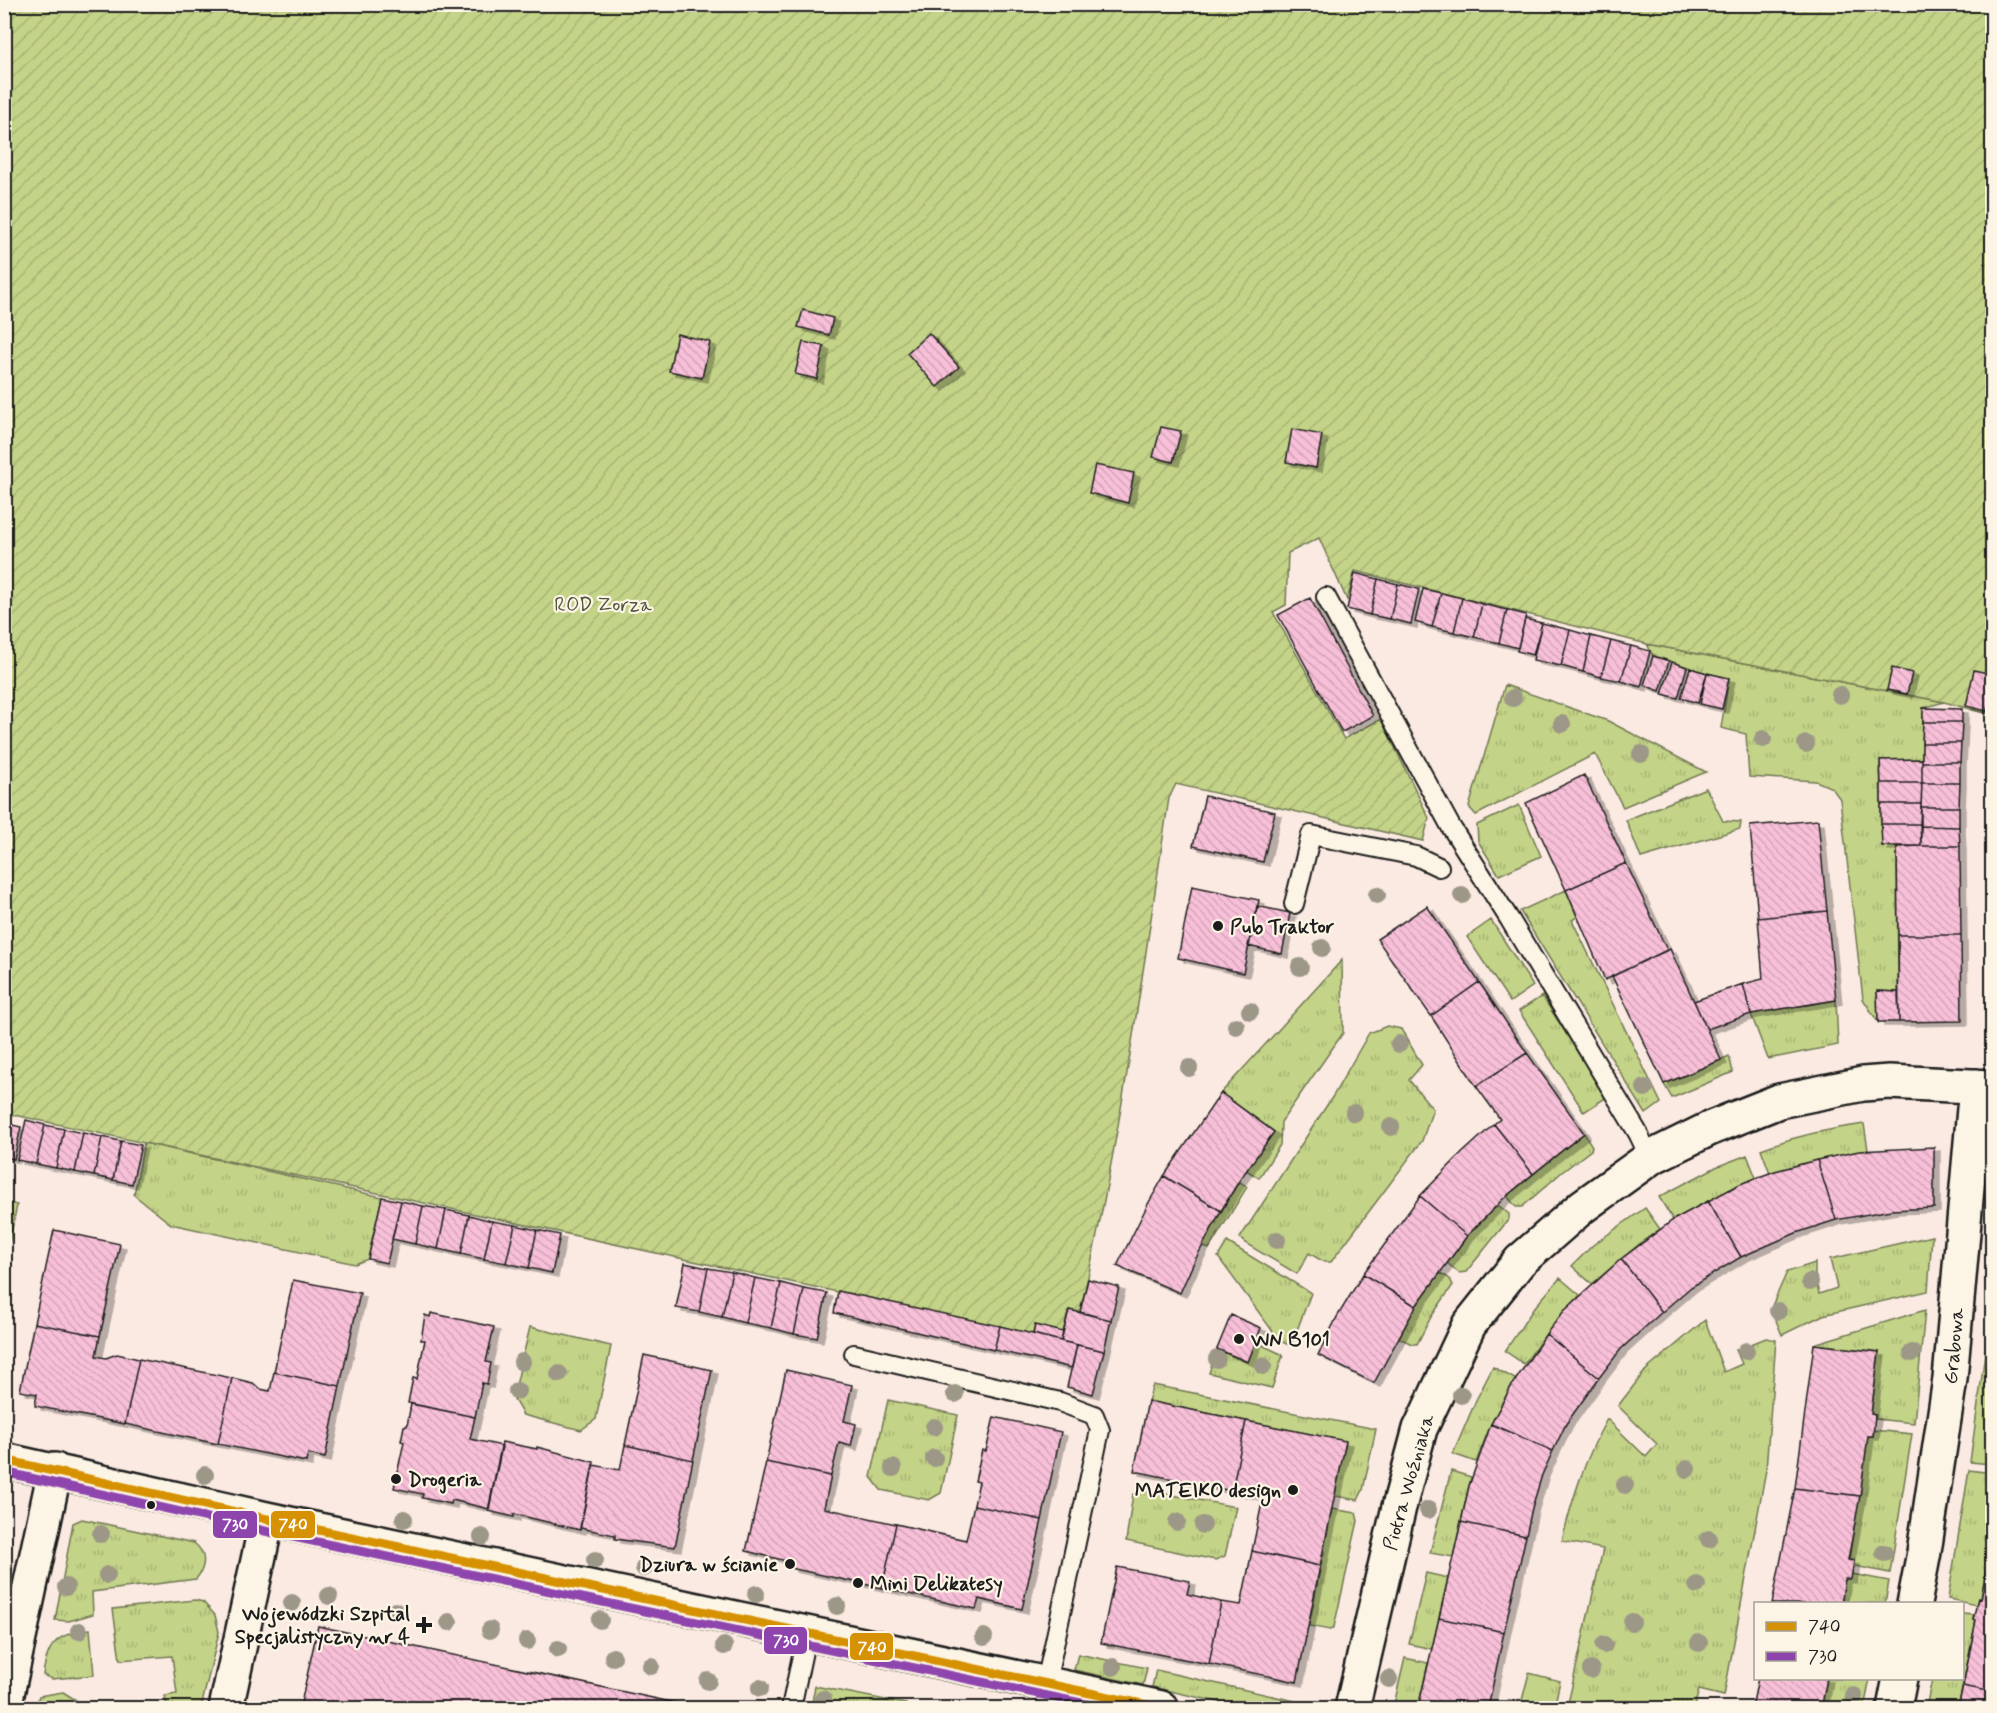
<svg xmlns="http://www.w3.org/2000/svg" width="1997" height="1713" font-family="Mynerve,sans-serif">
	<defs>
		<pattern id="grass-tufts" width="24" height="20" patternUnits="userSpaceOnUse" patternTransform="scale(1.5)"><rect width="24" height="20" fill="#c3d387"/><path d="M3 7l-1-3M5 7V3M7 7l1-3M15 17l-1-3M17 17v-4M19 17l1-3" fill="none" stroke="#a7b574"/></pattern>
		<pattern id="garden-furrows" width="10" height="10" patternUnits="userSpaceOnUse" patternTransform="scale(1.5)"><rect width="10" height="10" fill="#c3d387"/><path d="M-1 1l2-2M0 10L10 0M9 11l2-2" fill="none" stroke="#a7b574"/></pattern>
		<pattern id="building-back-hatch" width="6" height="6" patternUnits="userSpaceOnUse" patternTransform="scale(1.5)"><rect width="6" height="6" fill="#f8c0d8"/><path d="M-1 5l2 2M0 0l6 6M5-1l2 2" fill="none" stroke="#d4a4b9"/></pattern>
		<filter id="shadow"><feDropShadow dx="6" dy="4" stdDeviation="0" flood-color="#0004"/></filter>
	</defs>
	<rect width="100%" height="100%" fill="#fbeae2"/>
	<filter id="ink" filterUnits="userSpaceOnUse"><feTurbulence type="fractalNoise" baseFrequency=".0167" numOctaves="2"/><feDisplacementMap in="SourceGraphic" scale="12" xChannelSelector="R" yChannelSelector="G"/><feConvolveMatrix kernelMatrix="1 2 1 2 8 2 1 2 1" color-interpolation-filters="sRGB"/></filter>
	<g filter="url(#ink)">
		<path fill="url(#grass-tufts)" stroke="#707852" stroke-width="1.5" d="M1647,644l297,58 -21,6 -1,51 -42,1 2,86 15,1 1,145 -21,-1 1,31 -15,-23 -23,-200 -8,-11 -16,-7 -67,-4 -3,-43 -25,-6 8,-50 -22,-5 -54,-17z
			M1505,685l103,36 98,51 -83,35 -28,-53 -119,61 -7,-8z
			M1706,788l17,33 18,1 -1,7 -99,29 -15,-38z
			M1519,805l22,51 -42,19 -21,-34 -1,-16z
			M1566,890l11,27 -5,3 89,183 -15,11 -126,-203z
			M1491,920l42,66 -23,16 -43,-65z
			M1342,960l1,73 -62,89 -1,23 -21,33 -13,-8 28,-38 -53,-39z
			M1542,996l65,101 -23,15 -65,-101z
			M1836,1000l2,45 -70,14 -17,-45z
			M1387,1026l14,3 21,36 -13,15 24,29 -11,32 -91,121h-7l-15,-9 -12,21 -52,-31 -5,-5 93,-142 36,-63z
			M1729,1056l4,16 -61,26 -8,-14z
			M1864,1124l4,26 -51,10 -47,13 -9,-24c34,-13 67,-20 103,-25z
			M1584,1133l8,13 -1,4 -29,22 -40,35h-6l-9,-11z
			M144,1143l238,54 -14,62 -13,5 -184,-40 -37,-29z
			M1747,1155l9,23 -83,42 -14,-23 57,-30z
			M1239,1181l8,6 -38,62 -7,-3z
			M5,1202l12,3 -12,59 -1,-62z
			M1498,1205l11,9v5l-43,53 -7,1 -12,-10 20,-27z
			M1645,1208l15,21 -17,12 -51,43 -20,-18 21,-21z
			M1932,1236l-4,55 -105,24 -41,20 -11,-27 16,-36 28,-9v15l4,16 18,-6 -7,-29z
			M1227,1242l84,51 -20,53 -11,-5 -62,-84z
			M1440,1273l9,5 4,7 -22,32 -14,27h-5l-13,-6 17,-32z
			M1560,1278l20,17 -34,39 -22,30 -19,-13 29,-43z
			M1925,1310l-11,113 -39,-4 1,-4 -5,-1 8,-62 -65,-8z
			M1705,1320l19,52 18,-8 -6,-14 30,-12 10,2 -10,130 -42,226 -25,-6 -5,18h-127l36,-159 -41,-8c11,-45 23,-82 45,-122l39,38 11,-13 -39,-38 27,-35z
			M530,1327l81,19 -15,73 -15,11 -58,-15 -10,-17z
			M1988,1332l4,1v131l-22,-2z
			M1256,1342l27,13 -11,33 -63,-15 8,-24 30,13z
			M1493,1367l22,12 -24,45 -15,38 -23,-8 23,-54z
			M1153,1385l223,44 -13,61 -5,10 -23,-4 10,-55 -197,-40z
			M888,1400l70,15 -17,78 -12,7 -48,-10 -10,-13z
			M1874,1430l38,4 -22,139 -36,-7v-6h-5l19,-124h5z
			M1969,1470l23,3v55l-11,71h-3l-2,6 -28,-6z
			M1451,1471l20,6 -18,80 -23,-4z
			M1151,1491l85,16 -11,49 -10,4 -89,-19 7,-47z
			M1332,1509l24,4 2,8 -24,106 -4,3 -21,-4z
			M82,1519l112,24c13,10 12,24 2,36l-104,13 1,22 -24,7 -14,-1 18,-97z
			M1426,1573l22,5 -16,71 -23,-5z
			M1852,1574l37,7 -4,22 -44,1 4,-25h5z
			M195,1600l8,2 12,13 4,17 -18,76h-34l-2,-12 12,-2 -5,-38 -52,4 -7,-51z
			M1963,1614l11,1 -1,5 3,1 -18,87h-32l6,-29 30,-1z
			M90,1629l4,46 -42,4 -9,-4c4,-33 15,-41 47,-46z
			M1078,1654l69,14 -4,17 -69,-15z
			M1405,1658l23,5 -10,45h-22l-1,-8z
			M1156,1670l139,31 -2,7h-48l-93,-21z
			M1529,1673l31,8 -6,27h-34z
			M1827,1679h43l-6,29h-39v-2l-3,-1z
			M815,1686l91,18 -1,4h-94z
			M63,1692l13,8 1,8h-42l4,-12z"/>
		<path fill="url(#garden-furrows)" stroke="#707852" stroke-width="1.5" d="M5,5h1987v710l-48,-13 -297,-58 -292,-73 -8,29 -28,-62 -31,15 -2,52 -13,7 71,127 37,-20 48,99 -6,23 -247,-57 -7,14c-26,172 -49,345 -89,514l-11,-2 -6,22 -28,-6 -2,8 -1028,-221z"/>
		<path fill="url(#building-back-hatch)" stroke="#1c1c1c" stroke-width="1.5" filter="url(#shadow)" d="M803,310l30,8 -4,17 -31,-8z
			M929,333l30,34 -22,20 -30,-34z
			M677,334l33,8 -8,36 -33,-7z
			M803,342l21,4 -7,33 -22,-5z
			M1161,427l20,4 -8,31 -20,-5z
			M1292,429l30,6 -6,33 -30,-6z
			M1095,465l39,8 -6,30 -39,-10z
			M1355,573l23,6 -8,36 -23,-6z
			M1378,579l20,5 -8,35 -20,-4z
			M1398,584l21,5 -8,35 -21,-5z
			M1423,589l18,4 -9,34 -17,-5z
			M1441,593l21,5 -8,34 -22,-5z
			M1310,598l63,118 -31,16 -64,-117z
			M1462,598l20,6 -8,33 -20,-5z
			M1482,604l25,6 -8,33 -25,-6z
			M1507,610l19,5 -8,33 -19,-5z
			M1525,619l17,4 -9,32 -16,-4z
			M1542,623l28,7 -9,36 -28,-6z
			M1570,630l21,6 -8,36 -22,-6z
			M1591,636l20,5 -10,36 -18,-5z
			M1611,641l20,5 -10,35 -20,-4z
			M1631,646l19,5 -9,36 -20,-6z
			M1653,656l16,5 -9,30 -16,-6z
			M1672,662l15,5 -9,31 -16,-4z
			M1690,668l17,5 -9,30 -17,-5z
			M1892,668l20,5 -5,21 -20,-4z
			M1974,670l18,4v12l-5,25 -21,-5z
			M1707,673l22,5 -7,31 -22,-5z
			M1923,708l39,1v13h-39z
			M1923,722h39l-1,21h-39z
			M1922,743h39l-1,19h-38z
			M1922,759v24h-41l-1,-23z
			M1922,762h38v21h-38z
			M1584,775l42,88 -60,27 -40,-87z
			M1881,783h41l-1,21h-40z
			M1922,783h38l-1,24h-38z
			M1205,796l70,16 -12,50 -70,-16z
			M1881,804h40l-1,20h-39z
			M1921,807h38v20l-38,-1z
			M1818,820l9,91 -69,7 -8,-92z
			M1881,824h39l1,22h-39z
			M1921,826l38,1 1,19h-39z
			M1921,846h39l1,89h-63l-1,-88z
			M1626,863l41,87 -62,30 -39,-90z
			M1192,886l67,14 -16,73 -65,-15z
			M1257,906l33,7 -8,41 -34,-8z
			M1427,906l52,76 -48,34 -54,-77z
			M1827,911l9,89 -85,14 -8,-30 20,-5 -5,-61z
			M1898,935h63l1,86 -63,1z
			M1670,949l51,111 -57,24 -52,-108z
			M1479,982l48,71 -51,33 -45,-70z
			M1743,984l8,30 -44,15 -13,-28z
			M1877,991l21,1 1,30h-21z
			M1527,1053l57,80 -51,41 -39,-50 6,-5 -24,-33z
			M1221,1093l53,39 -35,49 -18,30 -57,-35z
			M26,1120l19,5 -9,39 -19,-4z
			M4,1123l17,4 -7,32 -10,-2z
			M1494,1124l39,50 -30,25 -36,37 -47,-40 38,-39z
			M45,1125l19,4 -8,39 -20,-4z
			M64,1129l19,4 -8,39 -19,-4z
			M83,1133l19,4 -8,39 -19,-4z
			M102,1137l19,4 -8,39 -19,-4z
			M121,1141l20,4 -9,39 -19,-4z
			M1934,1147v61l-43,2 -55,10 -19,-60 42,-9z
			M1817,1160l19,60 -40,13 -55,24 -33,-56 32,-17 35,-13z
			M1164,1176l57,35 -27,51 -14,31 -63,-27 31,-62z
			M1420,1196l47,40 -51,70 -53,-32z
			M382,1197l19,4 -14,62 -19,-4z
			M401,1201l22,5 -8,38 -23,-5z
			M1708,1201l33,56 -50,30 -29,25 -41,-53 52,-39z
			M423,1206l23,4 -8,39 -23,-5z
			M446,1210l23,5 -8,39 -23,-5z
			M469,1215l23,6 -8,38 -23,-5z
			M492,1221l23,4 -9,38 -22,-4z
			M515,1225l22,5 -8,38 -23,-5z
			M54,1230l66,14 -20,92 -66,-13z
			M537,1230l23,5 -8,38 -23,-5z
			M1621,1259l41,53 -41,37 -22,29 -53,-44 18,-23z
			M685,1263l23,5 -9,44 -23,-4z
			M708,1268l24,4 -10,45 -23,-5z
			M732,1272l23,6 -10,45 -23,-6z
			M1363,1274l53,32 -42,77 -56,-28 19,-38z
			M755,1278l26,5 -10,45 -26,-5z
			M1088,1279l31,8 -8,33 -31,-8z
			M293,1280l67,13 -20,93 -66,-14z
			M781,1283l23,6 -10,45 -23,-6z
			M804,1289l23,4 -10,45 -23,-4z
			M838,1291l162,35 -6,24 -160,-37z
			M1069,1310l42,10 -7,31 -43,-10z
			M431,1313l63,14 -8,35 5,1 -4,21 -5,-1 -7,34 -67,-14 5,-25 4,1 8,-39h-4l4,-25 5,2z
			M1231,1315l30,13 -13,34 -31,-13z
			M34,1323l66,13 -4,20 10,2 11,-4 22,5 -14,65 -90,-18 2,-12 -17,-3z
			M1035,1325l28,7 -2,9 -28,-7z
			M1000,1326l77,19 -5,23 -78,-18z
			M1546,1334l53,44 -33,46 -13,27 -62,-27 20,-37z
			M1814,1344l65,8 -8,62 4,1 -2,21h-5l-8,60 -65,-8z
			M1077,1345l27,6 -11,43 -26,-7z
			M644,1355l68,15 -19,90 -68,-15z
			M139,1359l93,19 -14,66 -93,-20z
			M786,1370l66,15 -8,36 12,3 -5,22 -12,-3 -8,33 -65,-14z
			M274,1372l66,14 -15,72 -17,-4 -2,8 -88,-18 14,-66 21,5 7,6 10,2z
			M1148,1401l98,20 -14,70 -98,-20z
			M411,1404l64,13 -5,22 32,7 -13,63 -37,-9 -1,4 -29,-6 1,-4 -29,-6 10,-46 -3,-1 3,-15h3z
			M994,1417l67,15 -19,88 -68,-15 5,-23 -4,-1 7,-31 4,1z
			M1246,1421l100,20 -26,125 -68,-15 11,-53 -31,-7z
			M1491,1424l62,27 -11,24 -10,33 -6,28 -65,-14 8,-36z
			M502,1442l35,7v-2l57,15 -14,68 -66,-16v3l-26,-6z
			M625,1445l68,15 -18,87 -60,-8v-4l-35,-7 13,-63 27,5z
			M766,1462l65,14 -7,32 72,16 -14,64 -92,-20 1,-6 -45,-11z
			M1795,1488l65,8 -12,64 6,1 -3,18h-6l-4,25h-69z
			M974,1505l68,15 -20,89 -43,-10 -3,10 -94,-21 14,-64 70,16z
			M1461,1522l65,14 -22,96 -65,-14z
			M1991,1543l1,1v148l-29,-6 13,-66h-3l5,-22 3,1z
			M1252,1551l68,15 -23,116 -88,-18 12,-62 20,3z
			M1117,1567l73,14 -3,13 34,8 -12,62 -108,-21z
			M1439,1618l65,14 -16,76h-70z
			M318,1626l381,82h-399z
			M1758,1678h69l-5,27 3,1v2h-73z
			M1963,1686l29,6v16h-34z"/>
		<g fill="none" stroke-linecap="round" stroke-linejoin="round">
			<g stroke="#1c1c1c" stroke-width="22">
				<path id="service" d="M1326,597l125,230 59,93 128,213 12,25
					M1294,904l17,-69 105,21 23,11
					M854,1354l206,48 34,13 6,15 -54,253
					M791,1708l16,-76"/>
			</g>
			<g stroke="#1c1c1c" stroke-width="38">
				<path id="minor" d="M4,1460l263,59 894,189
					M1914,1604l10,-52 26,-173 26,-293
					M4,1708l51,-238
					M226,1708l41,-189
					M1352,1708l47,-201 21,-78 49,-104 51,-64 63,-55 67,-48 61,-30 68,-27 84,-17 26,-2 103,5
					M1894,1708l6,-30"/>
			</g>
			<use href="#service" stroke="#fcf5e5" stroke-width="18"/>
			<use href="#minor" stroke="#fcf5e5" stroke-width="33"/>
			<g stroke="#fcf5e5" stroke-width="14">
				<path id="bus-1" d="M4,1460l263,59 894,189"/>
			</g>
			<g stroke="#fcf5e5" stroke-width="14">
				<path id="bus-2" d="M4,1472l261,59 840,177"/>
			</g>
			<use href="#bus-1" stroke="#d69104" stroke-width="9"/>
			<use href="#bus-2" stroke="#8e44ad" stroke-width="9"/>
		</g>
		<g fill="#9c9787">
			<circle cx="1840" cy="695" r="9"/>
			<circle cx="1513" cy="698" r="9"/>
			<circle cx="1562" cy="724" r="9"/>
			<circle cx="1763" cy="739" r="9"/>
			<circle cx="1806" cy="744" r="9"/>
			<circle cx="1641" cy="754" r="9"/>
			<circle cx="1377" cy="895" r="9"/>
			<circle cx="1462" cy="895" r="9"/>
			<circle cx="1322" cy="948" r="9"/>
			<circle cx="1300" cy="967" r="9"/>
			<circle cx="1250" cy="1011" r="9"/>
			<circle cx="1236" cy="1026" r="9"/>
			<circle cx="1399" cy="1044" r="9"/>
			<circle cx="1189" cy="1068" r="9"/>
			<circle cx="1645" cy="1088" r="9"/>
			<circle cx="1354" cy="1113" r="9"/>
			<circle cx="1391" cy="1127" r="9"/>
			<circle cx="1277" cy="1240" r="9"/>
			<circle cx="1810" cy="1282" r="9"/>
			<circle cx="1778" cy="1311" r="9"/>
			<circle cx="1746" cy="1351" r="9"/>
			<circle cx="1912" cy="1353" r="9"/>
			<circle cx="1217" cy="1359" r="9"/>
			<circle cx="522" cy="1362" r="9"/>
			<circle cx="1263" cy="1366" r="9"/>
			<circle cx="559" cy="1374" r="9"/>
			<circle cx="517" cy="1391" r="9"/>
			<circle cx="955" cy="1394" r="9"/>
			<circle cx="1461" cy="1395" r="9"/>
			<circle cx="934" cy="1427" r="9"/>
			<circle cx="934" cy="1458" r="9"/>
			<circle cx="893" cy="1468" r="9"/>
			<circle cx="1687" cy="1469" r="9"/>
			<circle cx="205" cy="1475" r="9"/>
			<circle cx="1625" cy="1485" r="9"/>
			<circle cx="1428" cy="1510" r="9"/>
			<circle cx="404" cy="1519" r="9"/>
			<circle cx="1177" cy="1522" r="9"/>
			<circle cx="1203" cy="1525" r="9"/>
			<circle cx="101" cy="1534" r="9"/>
			<circle cx="482" cy="1537" r="9"/>
			<circle cx="1709" cy="1539" r="9"/>
			<circle cx="1884" cy="1553" r="9"/>
			<circle cx="595" cy="1560" r="9"/>
			<circle cx="644" cy="1568" r="9"/>
			<circle cx="107" cy="1575" r="9"/>
			<circle cx="1697" cy="1585" r="9"/>
			<circle cx="66" cy="1587" r="9"/>
			<circle cx="756" cy="1594" r="9"/>
			<circle cx="329" cy="1596" r="9"/>
			<circle cx="292" cy="1603" r="9"/>
			<circle cx="837" cy="1606" r="9"/>
			<circle cx="395" cy="1611" r="9"/>
			<circle cx="600" cy="1620" r="9"/>
			<circle cx="449" cy="1622" r="9"/>
			<circle cx="1632" cy="1622" r="9"/>
			<circle cx="490" cy="1630" r="9"/>
			<circle cx="79" cy="1631" r="9"/>
			<circle cx="984" cy="1637" r="9"/>
			<circle cx="527" cy="1641" r="9"/>
			<circle cx="1699" cy="1643" r="9"/>
			<circle cx="1604" cy="1645" r="9"/>
			<circle cx="724" cy="1646" r="9"/>
			<circle cx="558" cy="1649" r="9"/>
			<circle cx="613" cy="1657" r="9"/>
			<circle cx="651" cy="1666" r="9"/>
			<circle cx="1113" cy="1667" r="9"/>
			<circle cx="1591" cy="1670" r="9"/>
			<circle cx="1389" cy="1679" r="9"/>
			<circle cx="708" cy="1681" r="9"/>
			<circle cx="760" cy="1688" r="9"/>
			<circle cx="1854" cy="1696" r="9"/>
			<circle cx="823" cy="1699" r="9"/>
		</g>
	</g>
	<g fill="#1c1c1c" stroke="#fcf5e5" stroke-width="2">
		<circle cx="1218" cy="926" r="6"/>
		<circle cx="1239" cy="1339" r="6"/>
		<circle cx="396" cy="1479" r="6"/>
		<circle cx="1293" cy="1490" r="6"/>
		<circle cx="151" cy="1505" r="5"/>
		<circle cx="790" cy="1564" r="6"/>
		<circle cx="858" cy="1583" r="6"/>
		<path d="M421 1616h6v6h6v6h-6v6h-6v-6h-6v-6h6z"/>
	</g>
	<g text-anchor="middle" stroke-width="4.5" stroke-linejoin="round" paint-order="stroke">
		<g font-size="20" fill="#4e533c" stroke="#fcf5e5">
			<text x="603" y="611">ROD Zorza</text>
		</g>
		<g font-size="20" font-weight="bold" fill="#1c1c1c" stroke="#fcf5e5" text-anchor="start">
			<text x="1230" y="933">Pub Traktor</text>
			<text x="1251" y="1346">WN B101</text>
			<text x="408" y="1486">Drogeria</text>
			<text x="1281" y="1497" text-anchor="end">MATEIKO design</text>
			<text x="778" y="1571" text-anchor="end">Dziura w ścianie</text>
			<text x="870" y="1590">Mini Delikatesy</text>
			<text x="410" y="1620" text-anchor="end">Wojewódzki Szpital<tspan x="410" dy="23">Specjalistyczny nr 4</tspan></text>
		</g>
		<g font-size="20" fill="#1c1c1c" stroke="#fcf5e5">
			<text transform="translate(1953 1346) rotate(-85)" y="7">Grabowa</text>
			<text transform="translate(1408 1482) rotate(-74)" y="7">Piotra Woźniaka</text>
		</g>
	</g>
	<g stroke="#fcf5e5" stroke-width="2">
		<rect x="212" y="1510" width="46" height="29" rx="6" fill="#8e44ad"/>
		<rect x="270" y="1510" width="46" height="29" rx="6" fill="#d69104"/>
		<rect x="763" y="1626" width="45" height="29" rx="6" fill="#8e44ad"/>
		<rect x="849" y="1632" width="45" height="29" rx="6" fill="#d69104"/>
	</g>
	<g font-size="16" text-anchor="middle" font-weight="bold" fill="#fff">
		<text x="235" y="1530">730</text>
		<text x="293" y="1530">740</text>
		<text x="786" y="1646">730</text>
		<text x="872" y="1653">740</text>
	</g>
	<rect width="1997" height="1713" fill="none" stroke="#fcf5e5" stroke-width="24"/>
	<rect x="12" y="12" width="1973" height="1689" fill="none" stroke="#1c1c1c" stroke-width="2" filter="url(#ink)"/>
	<rect x="1754" y="1602" width="210" height="78" fill="#fcf5e5" stroke="#a29e95" stroke-width="1.5"/>
	<rect x="1766" y="1622" width="30" height="9" fill="#d69104" stroke="#a29e95" stroke-width="1.5"/>
	<text x="1808" y="1632" font-size="18" fill="#1c1c1c">740</text>
	<rect x="1766" y="1652" width="30" height="9" fill="#8e44ad" stroke="#a29e95" stroke-width="1.5"/>
	<text x="1808" y="1662" font-size="18" fill="#1c1c1c">730</text>
</svg>
